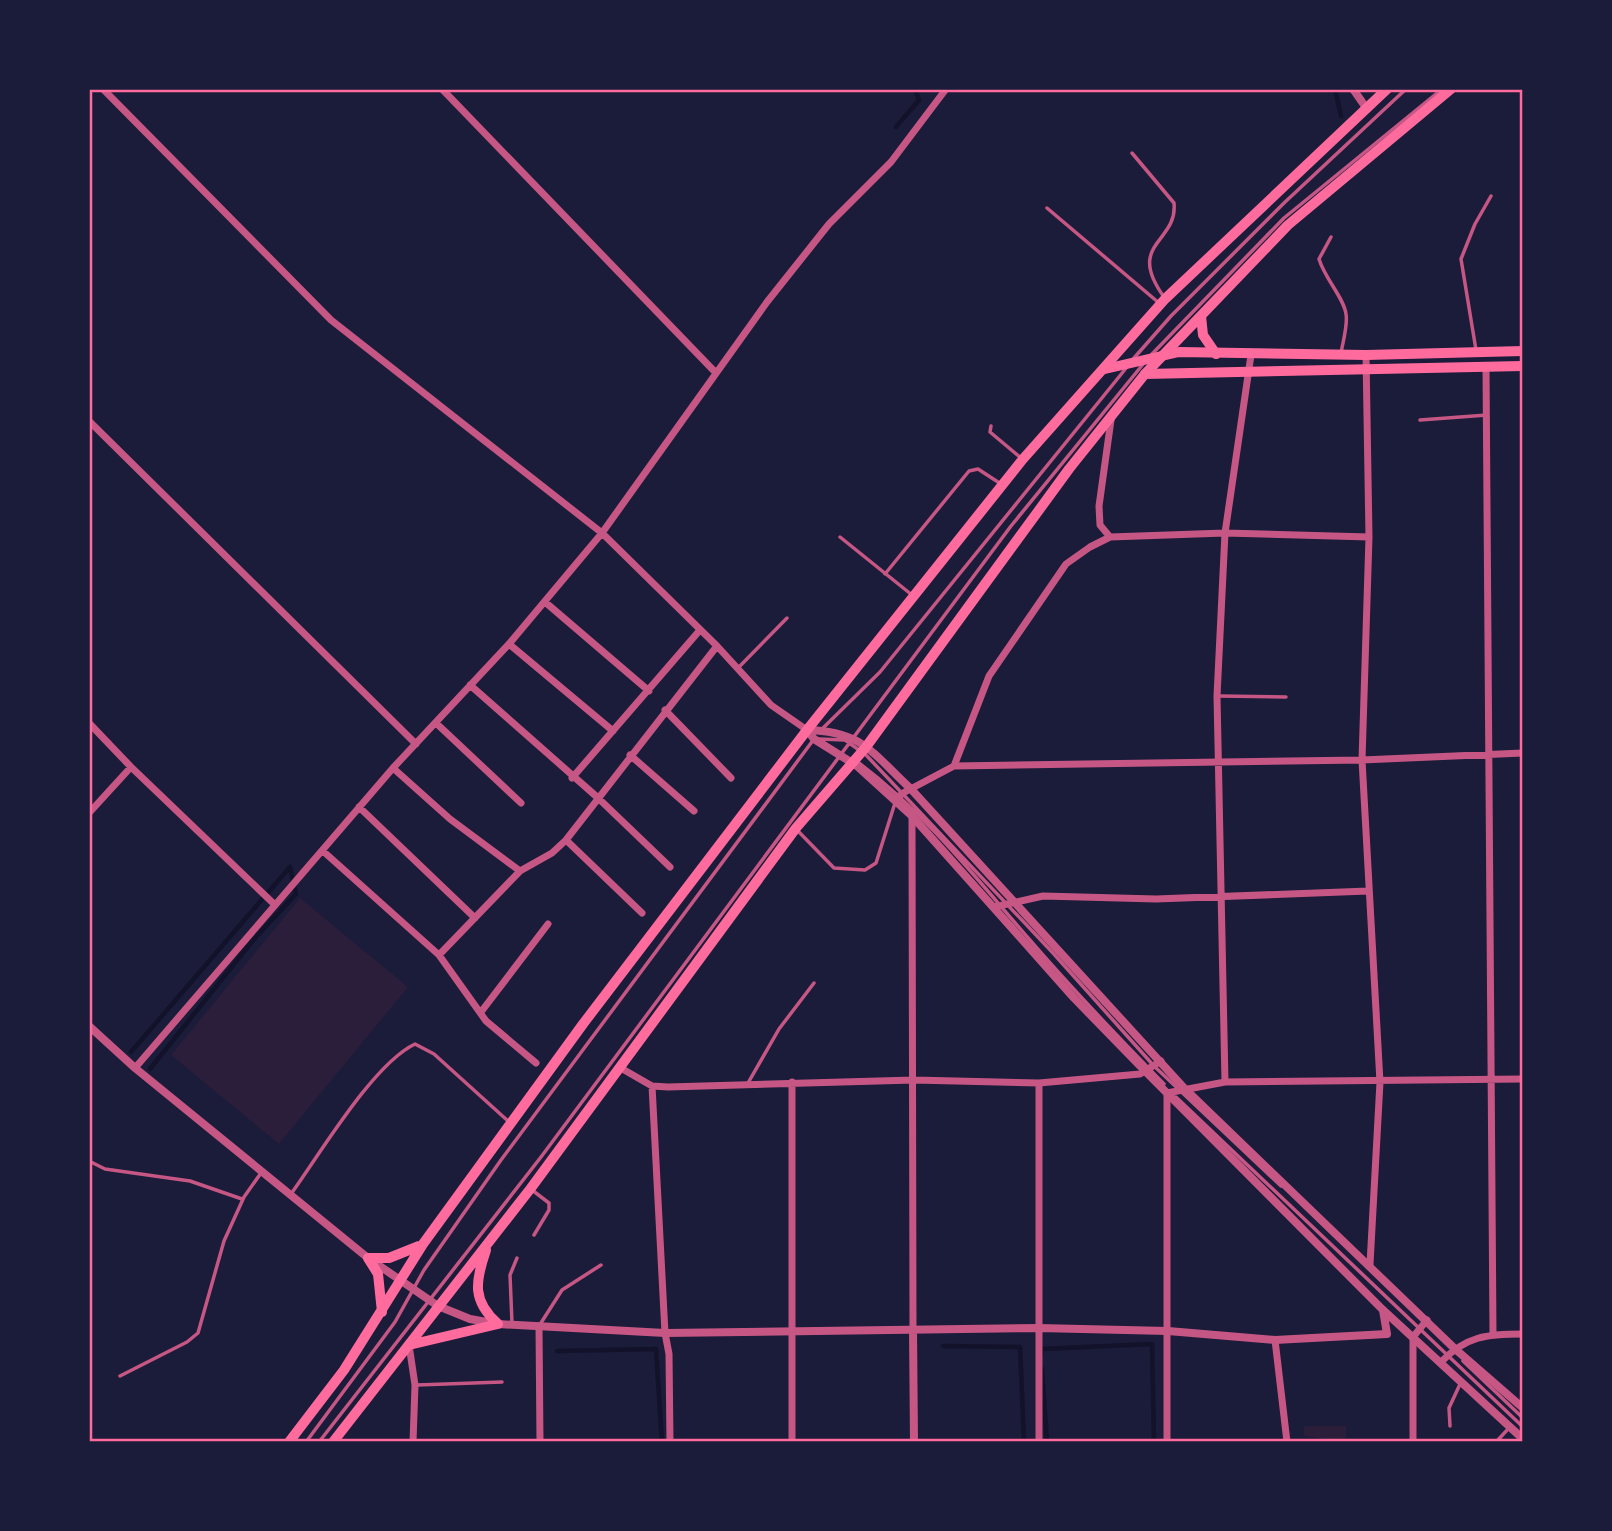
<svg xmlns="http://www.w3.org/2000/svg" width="1612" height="1531" font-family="'PT Sans',sans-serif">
	<rect width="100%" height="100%" fill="#1b1b3a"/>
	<path fill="#2a1e3b" d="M300,898l108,89 -129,157 -108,-89z
		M1304,1426h42v16l-42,-6z"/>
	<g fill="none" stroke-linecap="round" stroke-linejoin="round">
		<path stroke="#12122b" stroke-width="4.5" d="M1335,89l6,27
			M896,127l23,-27 -4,-11
			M131,1052l159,-185 6,27 -41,44 -105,131
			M943,1346l77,1 4,95
			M557,1351l99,-2 6,93
			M1041,1354v-5l111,-5 2,98
			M1042,1369l5,73"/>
		<path stroke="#c65784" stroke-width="3.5" d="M1132,153l42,50c4,40 -49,40 -10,94
			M1047,208l112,95
			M1331,237l-12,22c6,20 25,39 27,55 2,11 -3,27 -5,39
			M1476,350l-15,-91 14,-35 16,-28
			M1152,354l132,-136 158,-129
			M1134,358l37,-42 113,-113 122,-114
			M1420,420l67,-5
			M991,426l-1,6 31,26
			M840,537l72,58
			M885,574l84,-103 9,-2 23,15
			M738,668l49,-50
			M1219,696l67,1
			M821,730l59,-58 247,-305
			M819,739l26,1 21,15 187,198 101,113 127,120
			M859,763c65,49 117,115 170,176 43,50 89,98 135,145
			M797,830l37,38 31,2 11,-7 19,-60
			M748,1083l31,-54 35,-46
			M1176,1097l347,330
			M89,1161l16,8 85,12 52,18
			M532,1190l17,13v7l-15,25
			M291,1194c29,-40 82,-130 124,-150l19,10 74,67
			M512,1323l-2,-48 7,-17
			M539,1326l23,-36 39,-25
			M1463,1361l60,57
			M120,1376l67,-34 11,-9 26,-92 20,-44 17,-24
			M417,1385l85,-3
			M1450,1426l-1,-18 12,-26
			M306,1442l89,-120 29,-52 77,-110 313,-421
			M319,1442l222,-285 470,-631 133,-163
			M1496,1442l13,-14"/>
		<path stroke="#c65784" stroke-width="7" d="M103,89l228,231 271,213 115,113 54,59 36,25
			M442,89l274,284
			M1366,355l3,182 -7,223 18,322 -10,182
			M1486,367l7,967
			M89,421l327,323
			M1110,537l-10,-12 -1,-19 12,-86
			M545,602l104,89
			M509,644l104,87
			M470,685l127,112 73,70
			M665,710l66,68
			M89,723l42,44 143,137
			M436,723l85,80
			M630,755l64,56
			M954,766l35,-90 77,-112 24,-17 20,-10 115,-4 144,4
			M393,768l57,51 70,52
			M572,778l128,-148
			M895,800l8,-7 51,-27 408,-6 161,-7
			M359,807l116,111
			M89,813l42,-46
			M912,816l1,513
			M566,840l76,73
			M324,852l115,103 47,66 50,42
			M994,907l49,-11 113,3 212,-8
			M439,955l81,-84 32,-18 14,-13 151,-194
			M481,1012l67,-88
			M619,1067l33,19 16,1 246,-7 125,3 101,-9 21,-13
			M135,1068l258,-300 116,-124 93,-111 165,-231 62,-78 62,-62 55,-73
			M792,1082v360
			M1225,1082l-8,-386 8,-163 26,-178
			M652,1086l13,247 4,21 1,88
			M539,1326l1,116
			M1275,1340l12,102
			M409,1345l6,40 -2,57
			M1441,1362c25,-26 46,-28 82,-28
			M1039,1442v-359
			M1167,1442v-349l58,-11 298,-3
			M1413,1442v-105l14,-17"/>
		<path stroke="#c65784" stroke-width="8" d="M1353,89l14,20
			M807,730l7,9 43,27 55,50 162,182 72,74 237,238 140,129
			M807,730c56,1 66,24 104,59l273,299 270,260 69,60
			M89,1026l46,42 233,190 70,48 32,13 28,5 167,9 374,-5 129,3 107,9 112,-6 -4,-24
			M913,1329l1,113"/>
		<path stroke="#ff6b9d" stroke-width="10" d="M1105,369l74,-17 187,3 157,-4
			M1145,374l378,-8"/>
		<path stroke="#ff6b9d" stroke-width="10" d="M1201,316l2,19 13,19
			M486,1250c-11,32 -14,51 12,74
			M368,1258l10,16 4,38
			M368,1258h21l30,-12
			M409,1345l89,-21
			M289,1442l55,-72 79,-126 160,-220 224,-294 216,-271 142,-160 222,-210
			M333,1442l198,-254 265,-360 70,-81 203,-278 76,-95 143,-149 163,-136"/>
	</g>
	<rect width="1612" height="1531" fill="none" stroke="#1b1b3a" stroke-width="182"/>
	<rect x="91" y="91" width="1430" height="1349" fill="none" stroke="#ff6b9d" stroke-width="2.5"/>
</svg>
